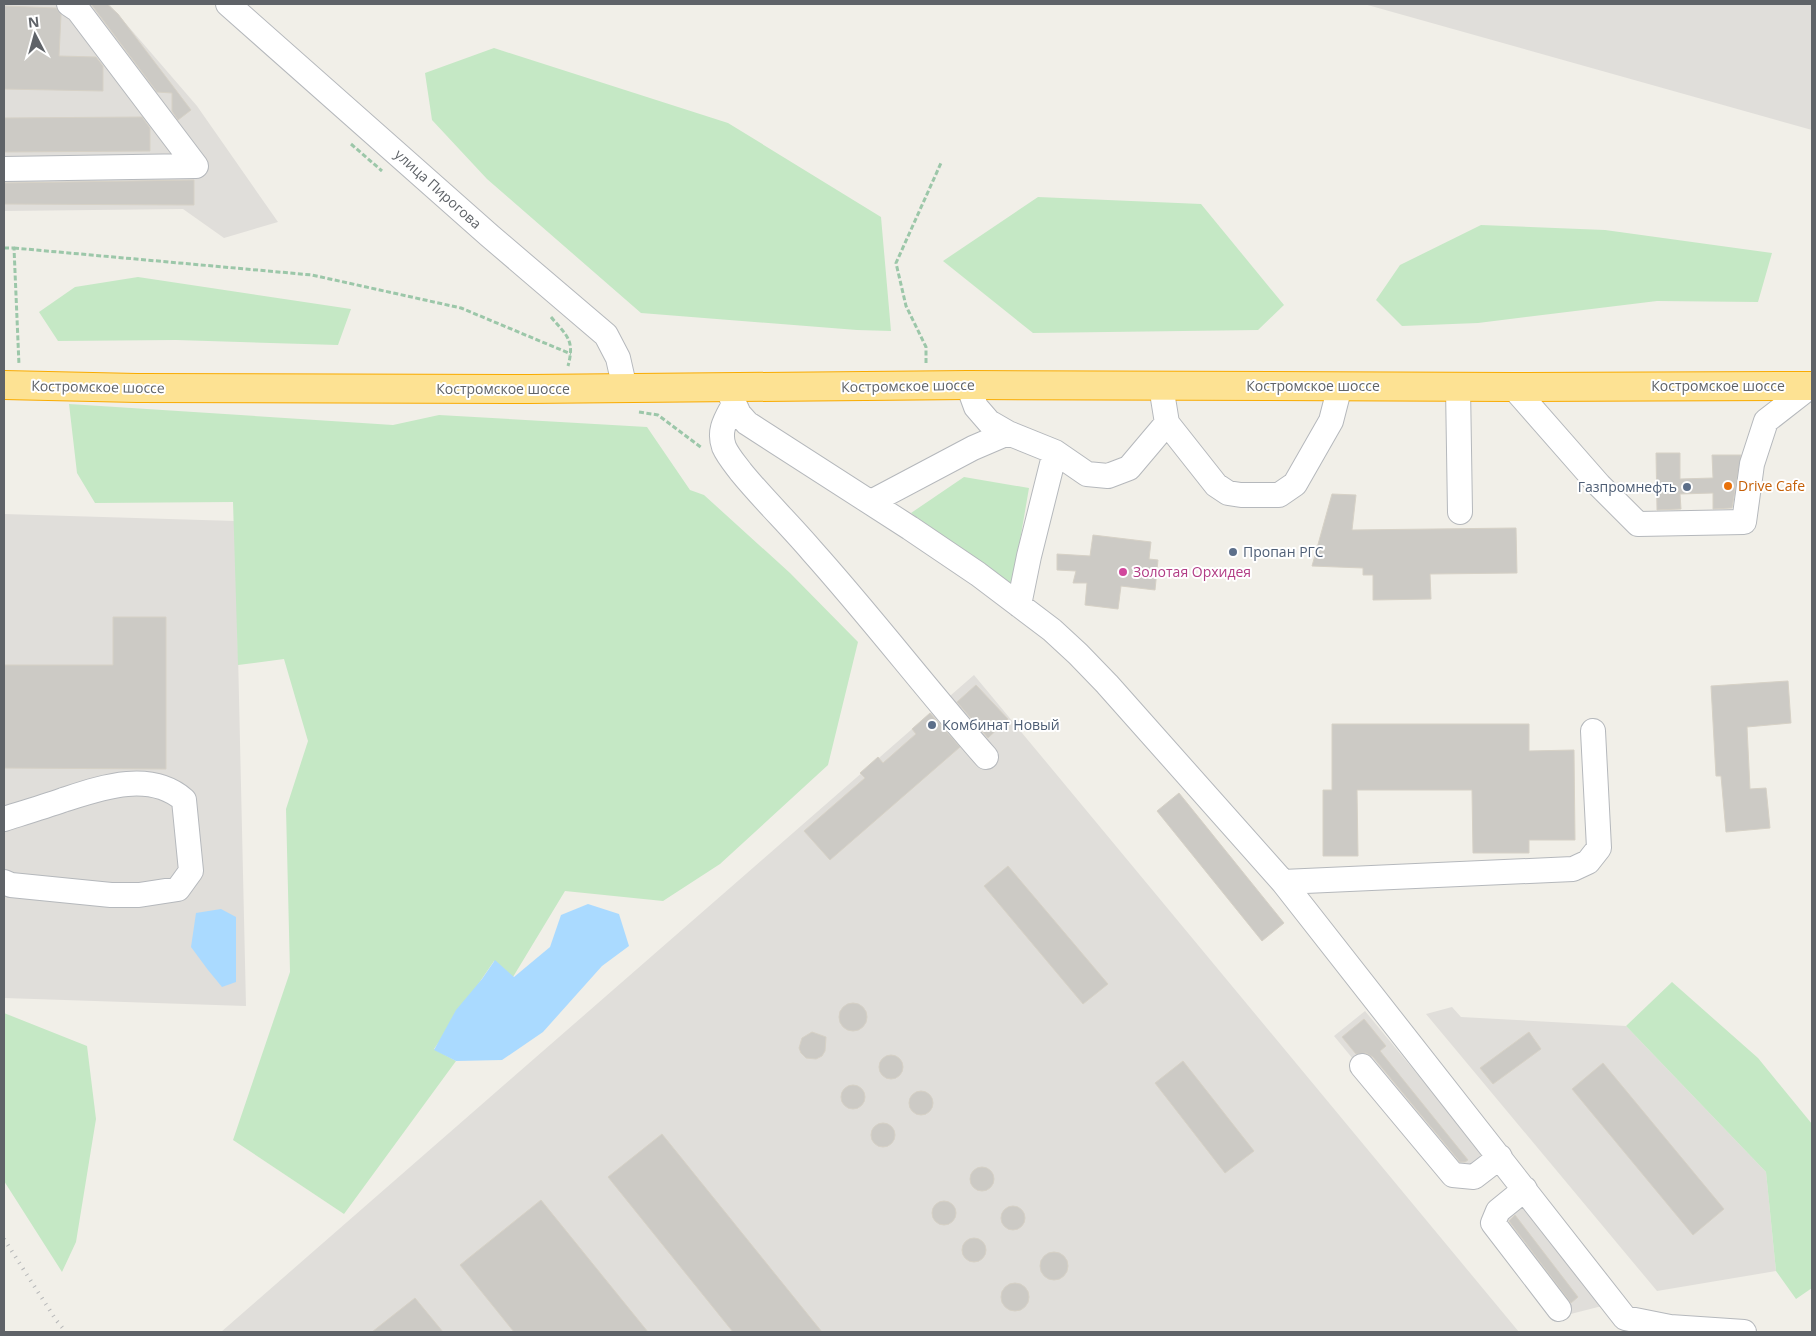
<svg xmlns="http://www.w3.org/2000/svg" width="1816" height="1336" font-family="'Open Sans',sans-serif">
	<rect width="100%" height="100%" fill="#f1efe8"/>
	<path fill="#e0deda" d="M4,4h105l88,102 81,116 -54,16 -41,-29 -179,2z
		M1364,4h448v126z
		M4,514l231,7 11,485 -242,-8z
		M974,675l545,657h-1298z
		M1452,1007l9,10 165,9 140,146 10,99 -119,20 -231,-277z
		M1365,1011l119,144 -31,25 -119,-144z
		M1511,1188l91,118 -47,12 -75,-96z"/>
	<path fill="#c5e8c5" d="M494,48l234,75 153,94 10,114 -34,-1 -216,-17 -154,-134 -55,-59 -7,-47z
		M1038,197l163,7 83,101 -26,25 -225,3 -90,-72z
		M1481,225l124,5 167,23 -14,49 -101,-1 -179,22 -76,3 -26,-26 24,-35z
		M138,277l213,32 -13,36 -162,-5 -118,1 -19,-29 36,-25z
		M69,404l324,21 46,-10 208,12 43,63 14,5 86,78 68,69 -30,123 -108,99 -57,37 -98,-10 -52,86 -19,-16 -60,88 22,12 -112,153 -111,-74 57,-168 -4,-163 22,-68 -24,-82 -46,6 -5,-163 -138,1 -18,-30z
		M964,477l65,11 -17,99 -101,-74z
		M1672,982l86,76 54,66v164l-16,11 -20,-28 -10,-99 -140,-146z
		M4,1013l83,33 9,73 -20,123 -14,30 -58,-91z"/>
	<path fill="#aadaff" d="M588,904l31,10 10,32 -27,20 -59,66 -41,28 -46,1 -22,-11 22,-40 26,-31 13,-19 19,17 36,-30 11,-32z
		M221,909l15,8v65l-14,5 -14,-17 -17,-23 5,-34z"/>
	<path fill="#cccac5" stroke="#d6d1c6" d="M91,4h16l11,10 73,96 -13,10 -6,-9v-18l-15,-1z
		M4,6l52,2 5,7 -2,41 37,1 7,9v25l-99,-2z
		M142,117l8,11v23l-146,1v-34z
		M194,180v25l-190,-1v-21z
		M1656,453h24v26l33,-1 -1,-23h29l-9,53 -19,1v-16l-33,1 1,15 -24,1z
		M1332,494l24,1 -4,35 164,-2 1,45 -87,1 1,25 -58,1v-25h-10v-7l-51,-2z
		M1093,535l58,7 -2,17 9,1 -3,30 -34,-4 -3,23 -33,-4 2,-22h-14l3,-12 -19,-1v-16l33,2z
		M113,617h53v152l-162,-1v-103h109z
		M1788,681l3,42 -44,4 3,62 16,-1 4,40 -44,4 -5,-56h-5l-5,-90z
		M976,685l32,34 -20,19 -31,-36z
		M930,713l30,34 -130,113 -26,-29 61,-53 -5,-5 18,-16 5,6 33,-29 -4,-5z
		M1332,724h197v27l45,-1 1,90h-46v13h-56l-1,-63h-115l1,66h-35v-66h9z
		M1179,793l105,130 -22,18 -105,-130z
		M1008,866l100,118 -25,20 -99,-118z
		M839 1017a14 14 0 1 1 28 0a14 14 0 1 1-28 0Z
		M1364,1019l22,27 -6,5 88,109 -3,2h-5l-87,-105 -7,-4 -10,1 -14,-17z
		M812,1032l14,5 -1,14 -3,5 -6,3 -10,-1 -5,-5 -2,-5 3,-10z
		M1529,1032l12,17 -48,35 -13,-16z
		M879 1067a12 12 0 1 1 24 0a12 12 0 1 1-24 0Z
		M1183,1061l71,90 -29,22 -70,-90z
		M1603,1063l121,146 -31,26 -121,-146z
		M841 1097a12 12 0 1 1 24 0a12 12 0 1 1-24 0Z
		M909 1103a12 12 0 1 1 24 0a12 12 0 1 1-24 0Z
		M871 1135a12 12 0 1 1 24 0a12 12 0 1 1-24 0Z
		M662,1134l160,198h-89l-125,-155z
		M970 1179a12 12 0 1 1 24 0a12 12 0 1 1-24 0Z
		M541,1200l107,132h-134l-54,-67z
		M932 1213a12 12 0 1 1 24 0a12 12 0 1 1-24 0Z
		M1001 1218a12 12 0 1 1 24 0a12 12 0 1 1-24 0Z
		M1515,1215l63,82 -7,6 -62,-82z
		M962 1250a12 12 0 1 1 24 0a12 12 0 1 1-24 0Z
		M1040 1266a14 14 0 1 1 28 0a14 14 0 1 1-28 0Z
		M1001 1297a14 14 0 1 1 28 0a14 14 0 1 1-28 0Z
		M415,1298l28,34h-71z"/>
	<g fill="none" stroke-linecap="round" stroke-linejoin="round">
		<g stroke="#b5b8bc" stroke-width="26">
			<path id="minor" d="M228,4l262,232 116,99 12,23 7,31
				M4,169l192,-3 -118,-156 -9,-6
				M968,385l8,22 13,15 19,11 47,19 32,22 21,2 21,-8 38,-45
				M1161,386l6,37 49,62 12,8 13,2h38l16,-11 36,-63 9,-35
				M1458,387l2,125
				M1513,387l86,98 39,39 106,-2 8,-58 14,-43 45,-35
				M727,388l12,26 8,9 163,105 68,46 74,56 26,24 29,30 176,198 342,436 45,9 74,5
				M734,404c-8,15 -16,26 -10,43 4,9 11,17 17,25 22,27 48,52 71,79 60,67 115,139 174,206
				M871,502l102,-54 35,-15
				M1019,605l10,-49 26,-104
				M4,819c19,-6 39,-12 59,-19 37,-12 87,-30 121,0l7,71 -13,18 -39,6h-28l-100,-10 -7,-3
				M1283,882l290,-13 15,-7 11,-14 -6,-117
				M1362,1066l91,109 21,2 26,-20
				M1525,1189l-27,22 -5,12 66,86"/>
		</g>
		<g stroke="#f9ab00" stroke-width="30">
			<path id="highway" d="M4,385l133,3 392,1 439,-4 545,2 299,-1"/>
		</g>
		<path stroke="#9cc7a9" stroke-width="3" stroke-dasharray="5 2.5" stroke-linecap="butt" d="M351,144l31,27
			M4,248h10l5,117
			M14,248l298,27 149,33 110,46
			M551,317c16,19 24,23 17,49
			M926,363v-16l-20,-41 -10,-43 45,-100
			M639,412l19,3 44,33"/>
		<use href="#minor" stroke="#fff" stroke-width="24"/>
		<use href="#highway" stroke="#fde293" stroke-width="28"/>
		<path stroke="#b6b7b8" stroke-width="4" stroke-dasharray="1 6" stroke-linecap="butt" d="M4,1239l52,81 10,12"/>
	</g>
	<circle fill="#e8710a" stroke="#fff" stroke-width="2" cx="1728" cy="486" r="5"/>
	<g fill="#5c6f8a" stroke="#fff" stroke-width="2">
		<circle cx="1687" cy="487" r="5"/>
		<circle cx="1233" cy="552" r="5"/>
		<circle cx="932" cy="725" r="5"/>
	</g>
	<circle fill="#d1479c" stroke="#fff" stroke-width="2" cx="1123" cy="572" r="5"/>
	<g text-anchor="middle" stroke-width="4" stroke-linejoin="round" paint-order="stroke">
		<g font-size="14" fill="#5f6368" stroke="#fff">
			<text transform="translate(438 189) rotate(42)" y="5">улица Пирогова</text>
			<text transform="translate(908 386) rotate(-1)" y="5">Костромское шоссе</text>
			<text x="1313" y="391">Костромское шоссе</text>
			<text x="1718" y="391">Костромское шоссе</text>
			<text transform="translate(98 387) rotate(1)" y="5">Костромское шоссе</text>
			<text x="503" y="394">Костромское шоссе</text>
		</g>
		<g font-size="14" fill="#c56008" stroke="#fff" text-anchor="start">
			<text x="1738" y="491">Drive Cafe</text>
		</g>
		<g font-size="14" fill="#4e5e75" stroke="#fff" text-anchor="start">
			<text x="1677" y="492" text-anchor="end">Газпромнефть</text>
			<text x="1243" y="557">Пропан РГС</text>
			<text x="942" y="730">Комбинат Новый</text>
		</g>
		<g font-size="14" fill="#b23c85" stroke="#fff" text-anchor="start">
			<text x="1133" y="577">Золотая Орхидея</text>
		</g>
	</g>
	<rect width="1816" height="1336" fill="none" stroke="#5f6368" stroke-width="10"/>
	<g transform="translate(35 35) rotate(354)" stroke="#ffffff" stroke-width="4" paint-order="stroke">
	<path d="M0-4L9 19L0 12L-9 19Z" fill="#5f6368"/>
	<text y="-8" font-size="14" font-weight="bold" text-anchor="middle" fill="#5f6368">N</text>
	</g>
</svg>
